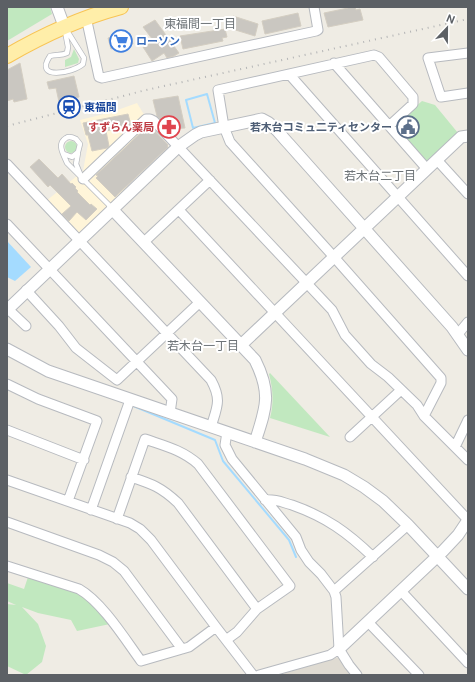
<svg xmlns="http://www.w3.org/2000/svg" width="475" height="682" font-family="'DM Sans','Noto Sans JP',sans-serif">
	<rect width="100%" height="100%" fill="#efece4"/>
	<path fill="#fff5d9" d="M137,103l11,18 -10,10 12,13 -33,31 11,12 -49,46h-3l-30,-32 37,-30 5,-27 -8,-24 32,-8z"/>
	<path fill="#dfdbd2" d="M339,657l14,18h-74z"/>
	<path fill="#c1e8bf" d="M7,7h43l2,7 -45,27z
		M74,49l5,10 -1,4 -13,4v-7l6,-3z
		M422,101l13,4 23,28 -32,30 -31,-35 1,-4z
		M65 147a6 6 0 1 1 12 0a6 6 0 1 1-12 0Z
		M270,373l60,64 -60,-19c4,-15 3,-29 -1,-44z
		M28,577c18,5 48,10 61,23 8,7 14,16 21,24l-33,7 -6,-11 -33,-7 -16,-6 16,17 8,22 -4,16 -16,13 -19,-9v-62l9,1 -9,-4v-18l17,6z"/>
	<path fill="#a4dbff" d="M7,241l24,26 -16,14 -8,-4z"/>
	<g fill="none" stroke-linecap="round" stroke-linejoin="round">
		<path stroke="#a4dbff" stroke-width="2" d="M207,94l8,29 -22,5 -7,-28z
			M131,405l84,35 8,21 66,79 7,17"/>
	</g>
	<path fill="#cac7c1" stroke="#d4cec2" d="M347,7h8l1,3 4,-1 3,11 -35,7 -4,-14 24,-5z
		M298,13l3,13 -36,8 -3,-13z
		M233,16l25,8 -3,12 -26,-8z
		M155,20l24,33 -5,3 -7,2 -3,-5 -12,8 -9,-14 10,-7 -10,-13z
		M225,29l2,8 -5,1 1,3 -40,8 -3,-13z
		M130,33l3,11 -22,5 -3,-11z
		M20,63l7,36 -13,3 -1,-3 -6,2v-31z
		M74,76l5,21 -20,5 -3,-14 -7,1 -2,-7z
		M178,96l7,32 -15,1 -13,-13 -4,-16z
		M128,114l3,11 -3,3 -8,1v-1l-14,3 3,15 -2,2 -15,3 -4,-16h-2l-3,-12z
		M407,117l10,12 -8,7 -10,-11z
		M149,125l19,20 -1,1 1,1 -53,50 -19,-19 2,-2 -2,-1z
		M39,159l19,19 4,-4 9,10 1,-1 4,4 -1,1 3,3 -1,1 13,13 1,-1 6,5 -11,11 -9,-8 -8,9 -7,-7 9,-8 -21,-21 -2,2 -18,-20z"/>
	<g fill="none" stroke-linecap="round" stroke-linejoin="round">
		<g stroke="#b7babf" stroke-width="6">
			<path id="service" d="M64,26l20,32 -1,6c-10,9 -50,17 -33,-8 6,-2 11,0 17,-3l1,-6z
				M78,153l-2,11 5,12
				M64,154l8,3 6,-5 2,-8 -4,-5c-4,-2 -7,-3 -10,-1 -10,6 -2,17 1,25l45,45"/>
		</g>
		<g stroke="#b7babf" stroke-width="11">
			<path id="minor" d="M86,17l13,60 3,1 214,-47 2,-1 -4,-23
				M468,53l-40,5 13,39 27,-4
				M334,63l93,106
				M289,74l179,202
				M389,126l24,-22v-7l-34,-40 -5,-2 -156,35 6,37 6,15 104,115 107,121v5l-17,33
				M437,160l31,34
				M7,164l204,216c11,20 6,27 0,47
				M83,179l63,-60h4l4,2 178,189 13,25 26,29 17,13 29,28 7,11 44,44
				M179,210l289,310
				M7,224l165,175 -2,14
				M144,242l66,-62
				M26,290l33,36 17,22 41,32 83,-78
				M8,309l18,17
				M458,334l10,-12
				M7,384l31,15 59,22 -29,80
				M7,430l77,30
				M227,432l-2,13 7,14 64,78 5,13 8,12 12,12 13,17
				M350,437l51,-47
				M455,447l13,-27
				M7,480l123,43 10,6 11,11 65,87 37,48
				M265,500c11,-1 16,2 27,5 34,12 55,27 81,52
				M91,510l39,-110
				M117,519l28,-80c20,7 37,11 53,25l92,122 -33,23 -79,-106c-17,-16 -26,-19 -47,-26
				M7,522l92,33 14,7 11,9 58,78
				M7,566l72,23c23,13 46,50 62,72l48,-14 27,-20
				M401,591l67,72
				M368,622l51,53
				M226,640l11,-8 20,-23
				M259,675l71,-20 9,-6
				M357,675l-8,-10 -10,-16 -3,-52 -2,-6 74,-66"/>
		</g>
		<g stroke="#b7babf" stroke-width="13">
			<path id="tertiary" d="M57,7l7,19
				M112,209l143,151c17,34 11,48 0,82
				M7,310l171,-163 17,-12 6,-3 61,-13c12,5 19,17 27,25l163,183 16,23
				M241,345l220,-208 7,-1
				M7,349l41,22 257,88 39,16 20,12 19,14 25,24 60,64
				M339,649l104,-98 15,-16 10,-15"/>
		</g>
		<g stroke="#f8c454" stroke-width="16">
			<path id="primary" d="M7,56c36,-21 73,-38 114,-49"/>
		</g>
		<use href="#service" stroke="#fff" stroke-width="4.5"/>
		<use href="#minor" stroke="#fff" stroke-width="9"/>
		<use href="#tertiary" stroke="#fff" stroke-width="11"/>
		<use href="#primary" stroke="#ffeea9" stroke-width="14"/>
		<path stroke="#b3b4b5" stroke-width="2" stroke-dasharray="1 5" stroke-linecap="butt" d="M7,126l139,-36 322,-71"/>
	</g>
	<defs>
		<g id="supermarket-ring" transform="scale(1.15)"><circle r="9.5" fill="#fff" stroke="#3f7fe0" stroke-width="1.5"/><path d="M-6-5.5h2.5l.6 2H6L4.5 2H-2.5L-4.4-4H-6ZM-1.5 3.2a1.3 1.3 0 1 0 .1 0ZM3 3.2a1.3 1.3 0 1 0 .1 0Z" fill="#3f7fe0"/></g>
		<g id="station-ring" transform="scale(1.15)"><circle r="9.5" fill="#fff" stroke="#1a4fb4" stroke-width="1.5"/><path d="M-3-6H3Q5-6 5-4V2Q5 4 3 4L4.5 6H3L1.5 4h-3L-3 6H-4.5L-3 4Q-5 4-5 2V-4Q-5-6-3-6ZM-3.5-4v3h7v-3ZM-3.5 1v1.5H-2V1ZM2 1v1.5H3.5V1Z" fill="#1a4fb4"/></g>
		<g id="pharmacy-ring" transform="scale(1.15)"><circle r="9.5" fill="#fff" stroke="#e0444e" stroke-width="1.5"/><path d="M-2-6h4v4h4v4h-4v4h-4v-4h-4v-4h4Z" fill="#e0444e"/></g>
		<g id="civic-ring" transform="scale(1.15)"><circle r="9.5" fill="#fff" stroke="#5c6f8a" stroke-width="1.5"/><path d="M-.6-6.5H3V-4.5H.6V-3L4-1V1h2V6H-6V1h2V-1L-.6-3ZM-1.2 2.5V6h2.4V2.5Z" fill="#5c6f8a"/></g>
	</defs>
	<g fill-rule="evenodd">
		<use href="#supermarket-ring" x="121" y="41"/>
		<use href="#station-ring" x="69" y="107"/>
		<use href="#pharmacy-ring" x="169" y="127"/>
		<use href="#civic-ring" x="408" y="127"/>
	</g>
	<g text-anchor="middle" stroke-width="4" stroke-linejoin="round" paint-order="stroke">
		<g font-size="11" font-weight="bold" fill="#366cbe" stroke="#fff" text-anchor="start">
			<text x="136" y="45">ローソン</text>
		</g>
		<g font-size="11" font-weight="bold" fill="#164399" stroke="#fff" text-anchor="start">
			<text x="84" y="111">東福間</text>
		</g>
		<g font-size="11" font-weight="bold" fill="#be3a42" stroke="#fff" text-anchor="end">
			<text x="154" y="131">すずらん薬局</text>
		</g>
		<g font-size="11" font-weight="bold" fill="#4e5e75" stroke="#fff" text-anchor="end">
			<text x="392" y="131">若木台コミュ二ティセンター</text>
		</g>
		<g font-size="12" fill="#6d7377" stroke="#fff">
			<text x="200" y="28">東福間一丁目</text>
			<text x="380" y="180">若木台二丁目</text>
			<text x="203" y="350">若木台一丁目</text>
		</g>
	</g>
	<rect width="475" height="682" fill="none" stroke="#5c6065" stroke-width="16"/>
	<g transform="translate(447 28) rotate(22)" stroke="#ffffff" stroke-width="3" paint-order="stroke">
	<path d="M0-3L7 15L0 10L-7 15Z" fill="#5c6065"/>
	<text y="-6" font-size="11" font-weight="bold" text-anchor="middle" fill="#5c6065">N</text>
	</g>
</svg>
